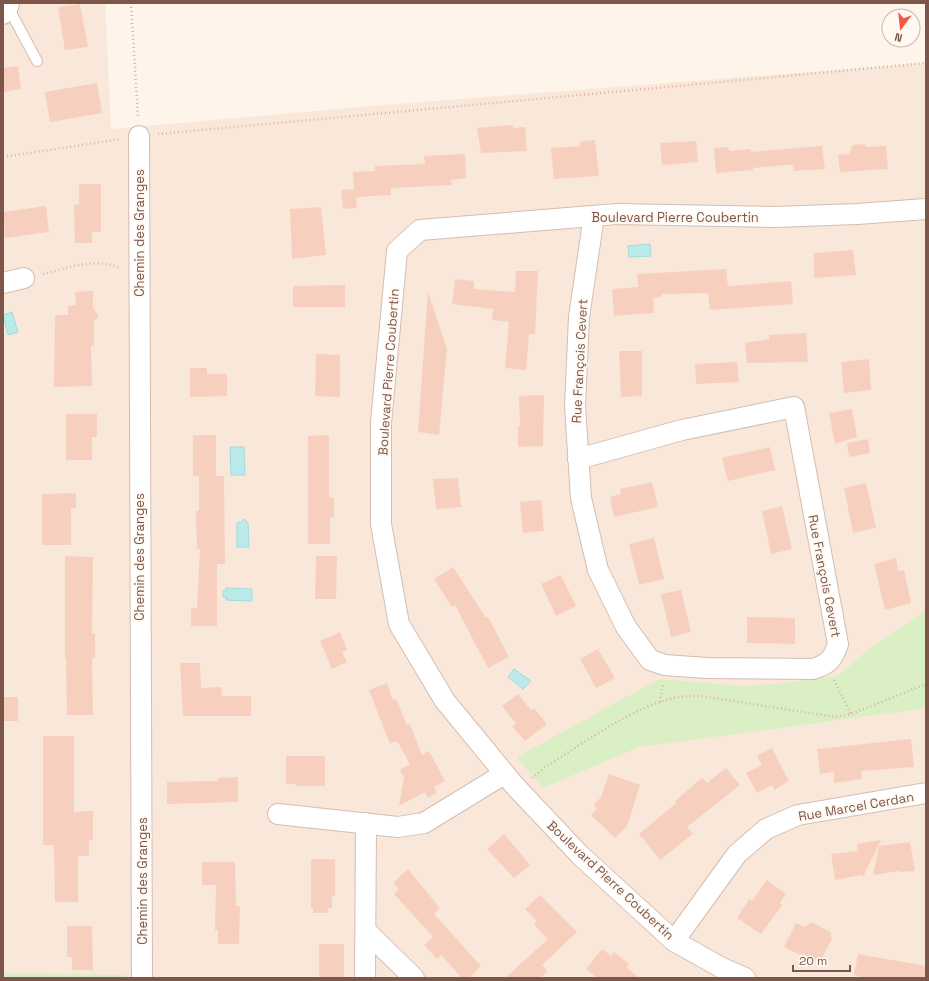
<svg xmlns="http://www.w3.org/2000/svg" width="929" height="981" font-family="'Space Grotesk',sans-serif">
	<rect width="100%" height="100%" fill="#fef4ea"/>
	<path fill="#f9e8da" d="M3,3h102l6,126 272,-24 543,-42v915h-923z"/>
	<path fill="#dbefc5" d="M926,610v96l-5,3 -282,38 -96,41 -26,-31 142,-78 84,7 42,-3 53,-7 26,-23z
		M3,973l123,2v3h-123z"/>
	<path fill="#bbeaeb" stroke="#a0dbde" d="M650,244l1,12 -22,1 -1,-11z
		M12,312l6,20 -10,3 -5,-20z
		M230,447h14l1,28h-14z
		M244,519l4,4 1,24h-12v-24l4,-1z
		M226,588l26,1v12l-26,-1v-3h-3v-6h3z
		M514,669l17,12 -8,8 -15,-12z"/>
	<path fill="#f7cfbe" d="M80,4l8,43 -23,3 -7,-43z
		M18,66l3,23 -18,3v-24z
		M97,83l5,30 -52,9 -5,-30z
		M513,125v3l12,-1 2,24 -46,2 -4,-25z
		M595,140l4,36 -45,3 -3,-31 30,-2 -1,-5z
		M696,141l2,21 -36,3 -2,-22z
		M864,144l2,3 20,-1 2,23 -48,3 -2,-17 11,-1 4,-9z
		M822,146l3,23 -31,2 -1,-6h-8l-32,3v2l-37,3 -2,-25 14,-1 2,4 21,-2v3z
		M465,154l1,24 -15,2 1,5 -61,3v7l-35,2 1,11 -14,1 -2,-19 13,-1 -1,-17 22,-1v-5l50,-2 -1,-8z
		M79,184h22v48h-9v11h-17l-1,-38 5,-1z
		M46,206l3,26 -44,6 -2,-26z
		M321,207l5,48 -34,4 -2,-50z
		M853,250l3,25 -42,3v-25z
		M726,269l2,17 63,-5 2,23 -83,6 -2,-17 -47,1v3l-8,1 1,15 -40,3 -2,-27 26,-2 -1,-13z
		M516,271h22l-3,63h-6l-3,36 -21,-2 4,-46 -17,-2 1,-11 -41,-5 3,-25 19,2v8l41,3z
		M345,285v22h-52v-21z
		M93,291v17l6,9 -5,4v25h-3l1,40 -38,1 1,-72h13v-9l8,-1 -1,-13z
		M428,291l19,58 -8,86 -21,-3z
		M806,333l2,29 -61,1 -2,-20 24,-4v-4z
		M619,351h23v45l-21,1z
		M316,354l24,1v42l-25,-1z
		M869,359l2,31 -27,3 -3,-31z
		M737,362l2,20 -43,2 -1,-20z
		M190,368h17v6h20v22l-37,1z
		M544,395l-1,51 -25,1v-21h2l-1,-30z
		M852,409l5,28 -22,7 -6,-31z
		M66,414h31v23h-5v23h-26z
		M193,435h23v41h8l1,88h-8v62h-26v-18h6l3,-59h-3l-1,-30v-8h3v-35h-6z
		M329,435v62l5,1v20l-4,-1v27h-22v-108z
		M868,439l2,14 -21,4 -2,-14z
		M770,447l5,23 -47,11 -6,-23z
		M458,478l3,29 -25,2 -3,-30z
		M652,482l6,25 -44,10 -4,-20 11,-3 -1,-5z
		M866,483l10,45 -23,5 -9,-45z
		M76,493v15h-5v37h-29v-51z
		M541,500l3,31 -21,2 -3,-31z
		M782,506l10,43 -21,5 -9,-43z
		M654,538l10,41 -25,6 -10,-41z
		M65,556l28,1 -1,77 3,-1v25h-3l1,57h-26l-1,-57h-1z
		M316,556h21l-1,43h-21z
		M896,558l2,13 6,-1 7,33 -26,7 -11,-46z
		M453,567l33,51 2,-1 21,40 -21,11 -33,-63 -3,2 -18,-28z
		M561,575l15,31 -20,10 -15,-32z
		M681,590l10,42 -20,5 -10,-43z
		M747,617l48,1v26l-48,-1z
		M340,632l7,18 -5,2 5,10 -15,7 -12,-28z
		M598,649l17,29 -19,10 -16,-29z
		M180,663h20l1,25 20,-1 1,9h29v20h-68z
		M387,683l6,17 3,-1 11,26 3,-1 12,31 7,-4 16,30 -11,6 3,6 -9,5 -3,-6 -26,14 5,-29 -4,-7 10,-6 -13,-23 -7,3 -21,-54z
		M518,694l13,16 3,-2 13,16 -22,17 -13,-15 4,-2 -14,-18z
		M3,697h15v24h-15z
		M43,736h31v76l19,-1v29h-4v16h-11v46h-23l-1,-57h-11z
		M911,739l3,28 -53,4 1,8 -28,4v-11l-14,2 -3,-25z
		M772,748l17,33 -15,9 -2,-5 -15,8 -11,-20 16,-8 -5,-9z
		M286,756h39v30h-29l-1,-2h-9z
		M726,768l14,17 -53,42 6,7 -33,26 -21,-26 37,-31 -1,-2 27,-23 5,5z
		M609,774l31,11 -13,41 -12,12 -24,-23 6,-6 -3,-5 7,-7z
		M238,777v25l-71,2v-22l51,-1v-3z
		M504,834l26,31 -16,13 -27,-29z
		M881,840l-18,37 -1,-2 -27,5 -4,-26 27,-3 -1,-7z
		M910,842l5,29 -14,1 -2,-1 -26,4 6,-29z
		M311,859h24v37h-3v12h-4l-1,5h-14v-5h-2z
		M202,862h33l1,44h4l-1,38h-21v-14h-3l1,-45h-14z
		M408,869l32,39 -6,6 47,52 -12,12h-7l-21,-23 -4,4 -13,-14 9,-8 -39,-43 5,-5 -6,-6z
		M767,880l19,14 -6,9 2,2 -21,29 -24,-16 12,-19 3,2z
		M540,895l37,37 -35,33 6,6 -8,7h-35l43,-39 -14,-14 3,-4 -12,-12z
		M812,922l18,10 2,7 -12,23 -19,-9 -1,2 -16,-8 12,-24 8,4z
		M67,926h25l1,44h-21v-13h-5z
		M319,944h25v34h-23l-2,-2z
		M602,949l9,7 3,-4 15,12 -3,3 14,11h-43l-11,-9z
		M858,954l68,12v12h-58l-14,-3z"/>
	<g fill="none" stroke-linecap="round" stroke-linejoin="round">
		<g stroke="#d5bdb0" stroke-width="12">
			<path id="service" d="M8,7l29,54"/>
		</g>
		<g stroke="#d5bdb0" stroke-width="22">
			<path id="minor" d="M3,14l5,-7 1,-4
				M139,136l3,842
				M3,283l21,-5
				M578,459l104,-29 112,-23 44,237c-5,15 -9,20 -25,25l-107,-1 -41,-3 -15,-5 -24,-33 -28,-57 -17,-72 -6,-92 4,-89 15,-101
				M278,814l120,13 26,-4 80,-49
				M366,931l48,47
				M674,941l63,-87 29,-25 32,-14 128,-22
				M365,978l1,-155
				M745,978l-23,-10 -48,-27 -94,-86 -66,-70 -69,-84 -46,-77 -18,-100v-101l16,-172 23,-21 197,-16 157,3 83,-3 69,-5"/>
		</g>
		<path stroke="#ddb1a0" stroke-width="2.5" stroke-dasharray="1 3" stroke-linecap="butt" d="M131,3l7,114
			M158,134l768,-71
			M3,157l118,-18
			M43,274c24,-6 52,-17 77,-6
			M834,680l17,34
			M660,702l3,-18
			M532,778l12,-10c37,-23 93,-65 136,-71 7,-1 14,-1 21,-1l134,21 16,-3 75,-30"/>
		<use href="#service" stroke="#fff" stroke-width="10"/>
		<use href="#minor" stroke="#fff" stroke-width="20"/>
	</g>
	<g text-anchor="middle" stroke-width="3.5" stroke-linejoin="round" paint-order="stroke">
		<g font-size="13" fill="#7d5649" stroke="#fff9f2">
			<text x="675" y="222">Boulevard Pierre Coubertin</text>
			<text transform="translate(139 233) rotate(-90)" y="5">Chemin des Granges</text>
			<text transform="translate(579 361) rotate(-87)" y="5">Rue François Cevert</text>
			<text transform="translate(388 372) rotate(-86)" y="5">Boulevard Pierre Coubertin</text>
			<text transform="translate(139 557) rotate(-90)" y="5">Chemin des Granges</text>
			<text transform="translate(825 576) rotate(79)" y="5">Rue François Cevert</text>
			<text transform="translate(856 806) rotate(-10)" y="5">Rue Marcel Cerdan</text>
			<text transform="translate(611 880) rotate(43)" y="5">Boulevard Pierre Coubertin</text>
			<text transform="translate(142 881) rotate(-90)" y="5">Chemin des Granges</text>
		</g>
	</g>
	<rect width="929" height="981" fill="none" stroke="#7d5649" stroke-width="8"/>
	<g transform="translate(901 28) rotate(195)"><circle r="19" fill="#fff9f2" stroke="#cbb8ae"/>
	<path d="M0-3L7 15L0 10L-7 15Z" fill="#f45843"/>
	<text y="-6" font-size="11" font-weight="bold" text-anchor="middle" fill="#7d5649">N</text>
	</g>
	<path d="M793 965v6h57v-6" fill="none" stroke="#7d5649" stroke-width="2"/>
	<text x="799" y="965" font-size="12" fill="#7d5649" stroke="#fff9f2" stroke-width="3" paint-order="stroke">20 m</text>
</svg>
